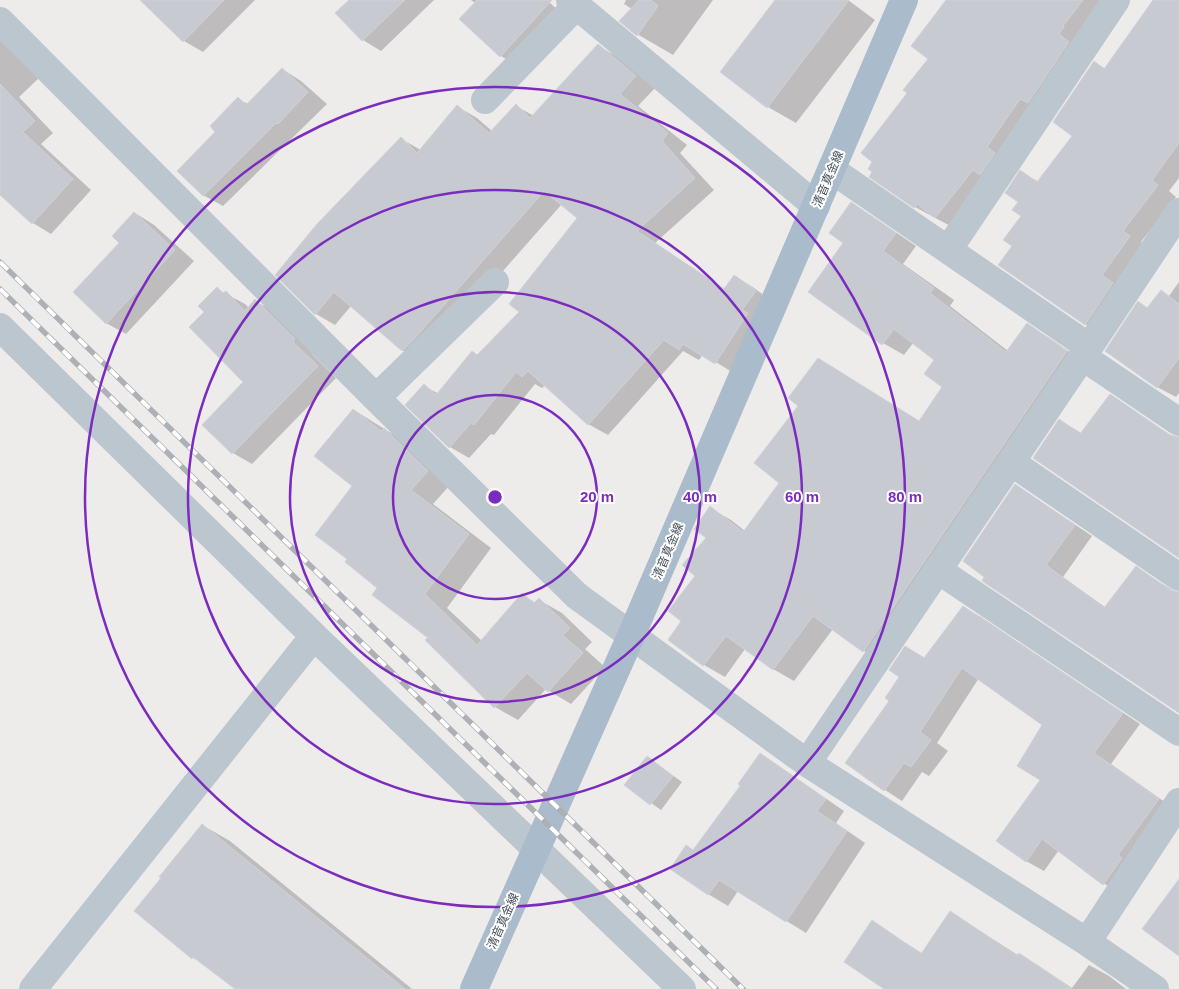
<svg xmlns="http://www.w3.org/2000/svg" width="1179" height="989" font-family="Helvetica,'Noto Sans JP',sans-serif">
	<rect width="100%" height="100%" fill="#eeebeb"/>
	<path fill="#0003" d="M150,0h105l-52,52 -19,-11z
		M350,0h84l-53,51 -18,-11z
		M471,0h76l18,17 -46,50 -18,-11 -26,-53z
		M626,0h87l-40,55 -36,-21 -5,-25 -8,-5z
		M776,0h72l27,20 -79,103 -28,-16z
		M948,0h158l-152,228 -39,-21 -6,-114 21,-34z
		M1155,0h24v178l-10,13 7,6 -35,45 7,6 -44,87 -19,-11 -71,-78 8,-30 -2,-14 1,-30 18,10 35,-46 20,-74 12,7z
		M0,41l5,2 34,35 -20,19 34,36 -12,11 50,46 -40,44 -18,-11 -33,-29z
		M598,46l20,11 37,31 -17,18 49,39 -7,8 34,37 -59,53 70,46 10,-13 19,12 21,15 -40,71 -32,-20 -4,6 -16,-9 -75,84 -20,-11 -43,-39 -3,3 -7,-4 -41,51 -3,-1 -22,24 -19,-11 -43,-42 17,-19 15,8 39,-38 42,-44 59,-94 -17,-14 -127,144 -13,13 -20,-11 -51,-44 -16,19 -19,-11 85,-175 20,11 37,-43 19,11 15,13 24,-25 18,10z
		M282,69l19,12 26,23 -104,102 -20,-11 14,-63 21,-33 10,5z
		M851,204l21,12 44,30 -13,18 51,36 -4,6 58,45 19,-26 21,12 39,27 -202,299 -21,-12 -31,-22 -39,52 -21,-12 -28,-20 -20,28 -21,-12 -34,-26 13,-18 14,-45 10,-38 3,-30 21,12 14,11 36,-49 19,-76 19,-47 101,63 24,-35 -8,-27 -23,-17 -9,12 -21,-12 -39,-100z
		M135,213l19,12 40,36 -68,73 -20,-11 14,-80z
		M1179,282v111l-3,4 -19,-10 -18,-84 9,5 13,-17 8,5z
		M217,289l28,15 4,4 6,-7 20,11 39,39 -2,3 24,24 -84,86 -19,-11 -30,-28 42,-43 -39,-70z
		M1110,396l65,42 4,1v118l-119,-137 21,13z
		M354,410l53,33 43,42 -17,19 58,44 -44,60 35,33 40,-46 14,8 3,-3 23,13 30,29 -7,7 20,18 -34,37 -25,-15 -28,31 -23,-13 -65,-70 -82,-78 6,-73z
		M1016,485l76,51 -29,41 43,31 30,-40 43,26v118l-195,-132z
		M963,607l18,10 159,107 -29,40 65,46 -57,82 -18,-10 -42,-32 -15,21 -18,-10 16,-82 2,-54 -65,-47 -42,65 11,8 -19,25 -7,-4 -20,29 -17,-11 -38,-27 44,-62 9,-24 6,-30 19,11z
		M760,755l19,11 65,45 -8,12 29,20 -59,90 -68,-42 -10,15 -20,-12 -14,-43 48,-66z
		M647,757l35,25 -21,28 -35,-25z
		M202,825l28,16 182,148h-175l-31,-24 -13,-7z
		M951,912l68,44 1,-2 19,12 33,22 17,-23 20,11 17,13h-240l-13,-67 50,32z"/>
	<path fill="#c8cad1" stroke="#cfd2d8" d="M140,0h84l-41,42z
		M349,0h56l-43,41 -27,-28z
		M477,0h75l-52,57 -41,-38z
		M639,0h12l7,6 -21,30 -18,-15z
		M775,0h74l-82,108 -47,-36z
		M946,0h137l-20,26 1,1 -5,7 10,8 -41,61 -8,-4 -33,48 8,6 -15,22 -7,-5 -38,48 -18,-14 -3,4 -45,-31 3,-5 -4,-3 4,-7 -11,-9 46,-60 -4,-3 25,-31 -17,-13z
		M1153,0h26v143l-27,37 6,5 -35,46 7,5 -28,39 11,8 -28,42 -87,-60 14,-19 -9,-6 18,-24 -9,-6 6,-8 -13,-9 15,-23 17,12 35,-46 -19,-14 41,-61 10,8z
		M598,44l38,32 -16,18 48,39 -6,8 33,37 -58,53 87,58 10,-14 22,16 -14,19 6,3 -33,51 -32,-20 -4,6 -15,-10 -76,85 -60,-54 -6,6 -6,-5 -42,53 -3,-2 -22,25 -44,-43 19,-21 12,11 36,-44 5,4 42,-43 -10,-8 68,-86 -33,-27 -128,146 -14,14 -68,-59 -19,23 -40,-40 42,-51 84,-87 16,16 40,-48 32,28 27,-29 14,14z
		M282,68l26,24 -30,32 -2,-1 -73,73 -26,-25 38,-39 -5,-6 28,-29 8,8z
		M0,84l35,37 -12,11 50,47 -41,45 -32,-29z
		M851,202l45,31 -13,18 51,37 -4,5 76,59 21,-29 40,28 -204,301 -50,-36 -40,54 -47,-34 -23,30 -35,-26 13,-19 -13,-10 27,-35 -13,-11 24,-27 -12,-9 16,-23 33,26 36,-49 -25,-20 44,-57 -10,-8 30,-40 101,63 23,-34 -18,-13 10,-14 -40,-31 -12,16 -74,-53 35,-49 -14,-10z
		M134,212l41,38 -69,74 -33,-32 46,-49 -7,-7z
		M217,287l6,6 3,-2 19,20 10,-12 40,40 -2,3 25,24 -86,88 -30,-29 41,-43 -54,-55 15,-15 -6,-6z
		M1161,290l18,14v54l-22,30 -52,-37 33,-50 9,7z
		M1110,394l60,41 9,2v121l-146,-100 26,-39 21,15z
		M353,409l28,22 3,-3 44,43 -17,19 58,44 -44,60 52,51 45,-52 12,10 5,-5 31,30 -7,7 20,18 -35,39 -21,-19 -33,35 -69,-68 3,-2 -56,-43 5,-7 -32,-26 2,-3 -32,-24 37,-49 -38,-30z
		M1015,484l60,41 -29,40 58,43 32,-42 34,24 9,2v121l-197,-132 2,-4 -21,-16z
		M963,606l160,107 -29,40 65,46 -41,56 4,3 -19,27 -61,-46 -16,23 -30,-21 44,-61 -23,-14 25,-41 -80,-57 -42,64 11,8 -20,27 -7,-4 -20,28 -39,-28 44,-62 -4,-3 14,-21 -10,-7 16,-24 19,12z
		M760,753l66,46 -9,12 30,20 -61,91 -67,-42 -11,15 -38,-26 16,-24 7,5 47,-64 -2,-2z
		M647,756l26,20 -23,29 -26,-20z
		M202,824l203,165h-170l-42,-32 -1,2 -58,-48 27,-33 -2,-1z
		M1179,879v77l-37,-27z
		M950,911l67,45 2,-3 53,36h-188l-40,-27 28,-42 49,34z"/>
	<g fill="none" stroke-linecap="round" stroke-linejoin="round">
		<path stroke="#bcc6cf" stroke-width="28" d="M570,0l246,206
			M0,21l376,377 201,198 230,167 280,179 68,47
			M485,100l91,-94
			M832,170l257,177
			M948,250l168,-250
			M0,327l314,309 368,353
			M1083,357l96,65
			M376,398l119,-116
			M1011,462l168,115
			M938,570l241,162
			M807,763l282,-416 90,-135
			M1087,942l92,-140
			M33,989l281,-353"/>
		<path stroke="#abc" stroke-width="28" d="M474,989l157,-353 273,-636"/>
		<g stroke="#adb1b6" stroke-width="5.5">
			<path id="rail" d="M0,262l743,727
				M0,289l716,700"/>
		</g>
		<use href="#rail" stroke="#fff" stroke-width="4" stroke-dasharray="11" stroke-linecap="butt"/>
	</g>
	<g fill="none" stroke="#7b2cbf" stroke-width="2.5">
		<circle cx="495" cy="497" r="102"/>
		<circle cx="495" cy="497" r="205"/>
		<circle cx="495" cy="497" r="307"/>
		<circle cx="495" cy="497" r="410"/>
	</g>
	<g text-anchor="middle" stroke-width="4" stroke-linejoin="round" paint-order="stroke">
		<g font-size="12" fill="#444f59" stroke="#fff">
			<text transform="translate(828 179) rotate(-67)" y="4">清音真金線</text>
			<text transform="translate(668 551) rotate(-67)" y="4">清音真金線</text>
			<text transform="translate(503 921) rotate(-66)" y="4">清音真金線</text>
		</g>
	</g>
	<circle cx="495" cy="497" r="8" fill="#7b2cbf" stroke="#fff" stroke-width="2.5"/>
	<g font-size="15" text-anchor="middle" font-weight="bold" fill="#7b2cbf" stroke="#fff" stroke-width="4" stroke-linejoin="round" paint-order="stroke">
		<text x="597" y="502">20 m</text>
		<text x="700" y="502">40 m</text>
		<text x="802" y="502">60 m</text>
		<text x="905" y="502">80 m</text>
	</g>
</svg>
